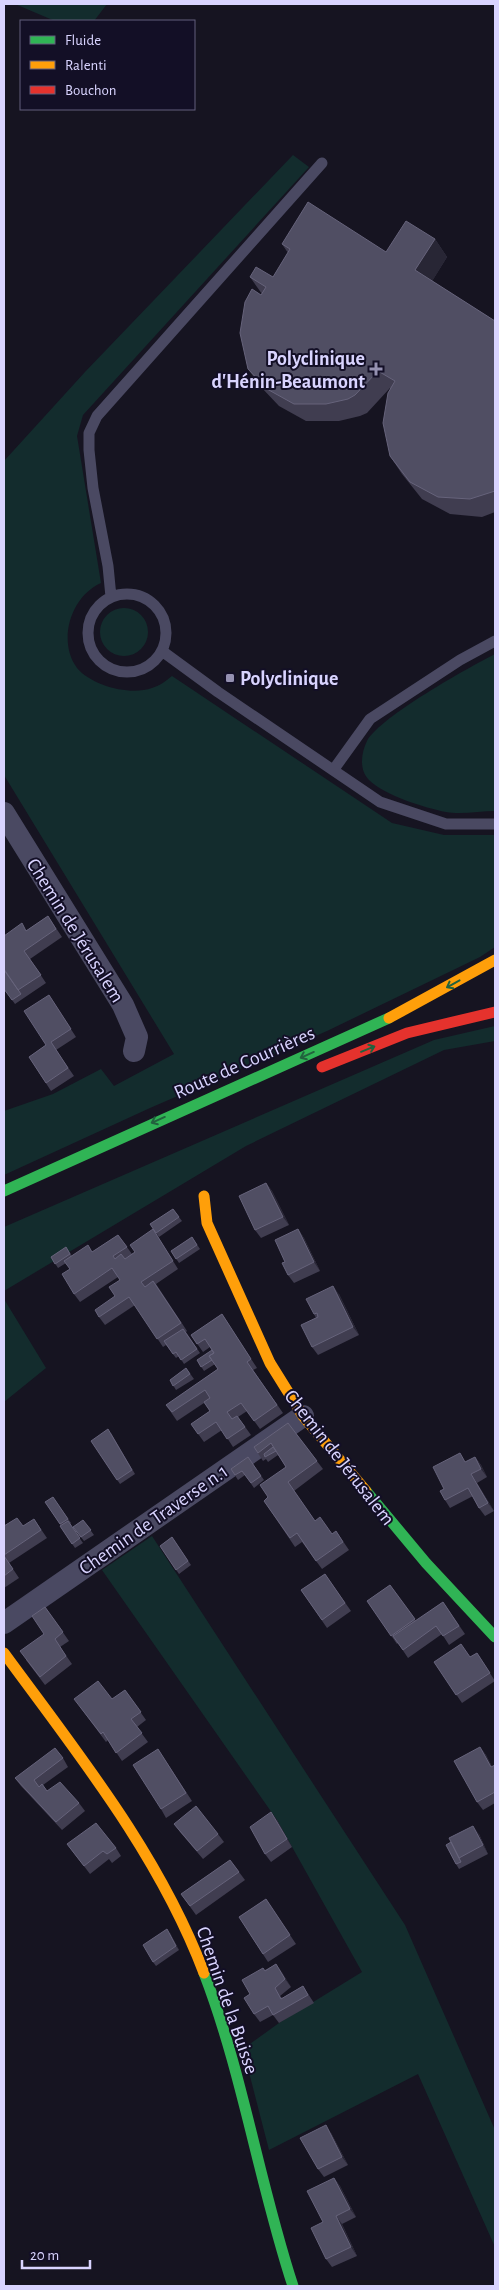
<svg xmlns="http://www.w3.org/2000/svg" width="499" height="2290" font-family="'Alegreya Sans',sans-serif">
	<rect width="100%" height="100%" fill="#161421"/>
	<path fill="#132c2d" d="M15,4h92l-13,17h-39z
		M293,155l16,12 -226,248 -6,21 24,147c-30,13 -44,58 -24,85 15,18 54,28 75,20 7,-2 14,-7 20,-12l220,147 52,12h51v112l-15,10 -153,74 -177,77 -146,67v-64l49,-17 48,-25 13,17 60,-32 -170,-279v-314l81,-89z
		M100 632a24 24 0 1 1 48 0a24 24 0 1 1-48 0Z
		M495,654v157c-15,0 -34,4 -49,1 -21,-4 -62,-17 -77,-32 -10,-10 -8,-27 -2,-39 14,-25 101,-73 128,-87z
		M495,1026v15l-51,9 -198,96 -242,145v-64l430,-187z
		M4,1299l42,69 -42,34z
		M152,1536l253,389 90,205v117l-77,-173 -149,76 -26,-101 36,-26 83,-51 -85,-152 -175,-250z"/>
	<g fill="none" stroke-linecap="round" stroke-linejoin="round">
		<path stroke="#4a4962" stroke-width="11" d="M88 633a39 39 0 1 1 78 0a39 39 0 1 1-78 0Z
			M111,597l-3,-31 -15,-78 -4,-38v-17l8,-17 225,-253
			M162,651l56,41 162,110 66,22h49
			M334,769l36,-50 90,-59 35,-19"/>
		<path stroke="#4a4962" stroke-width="22" d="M4,813l119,192 14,32 -3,14
			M4,1623l299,-207"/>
		<path stroke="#30b455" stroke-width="11" d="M4,1191l385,-173
			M366,1491l60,72 69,74
			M204,1973c39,101 55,210 89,313"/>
		<path stroke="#ff9f0a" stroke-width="11" d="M389,1018l106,-58
			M204,1196l3,27 63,140 33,53 63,75
			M4,1653c74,101 155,201 200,320"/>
		<path stroke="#e5322d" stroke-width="11" d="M322,1067l85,-34 88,-21"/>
	</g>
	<path fill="#403d50" d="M435,239l12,18 -15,24 63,40v191l-13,5 -32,-3 -28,-15 -20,-25 -12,-18v-68l-23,25 -7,3 -21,5h-33l-27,-15 -18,-19 -13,-18 14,-75 -12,-17h23l15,-24 -6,-9 104,8z
		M48,916l14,21 -32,22 16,24 -31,21 -11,-15v-40l23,-19z
		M49,995l27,42 -20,13 18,26 -23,15 -22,-34 17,-12z
		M266,1183l6,8 17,34 -28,13 -6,-8z
		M173,1209l9,12 -23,16 -9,-13z
		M153,1229l25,40 -22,15 31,47 -1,1 14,21 -16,11 -5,-8 -3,2 -10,-13 -3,2 -28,-42 -30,20 -6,-8 16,-21 5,-16 -2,-3 -38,25 -6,-8 -4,-25 -4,-6 -8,5 -7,-11 15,-10 6,9 20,-4 26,-17 14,19 3,-2z
		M298,1229l6,9 16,33 -26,12 -6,-8 -3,-13z
		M192,1237l8,12 -21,14 -8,-12z
		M339,1294l20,41 -41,20 -6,-8 4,-29 -2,-4z
		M222,1314l35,54 -4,2 30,43 -23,16 -13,-18 -9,6 13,18 -18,12 -11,-17 -18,12 -13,-18 19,-13 -6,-8 -27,18 -11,-16 52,-36 -3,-5 -11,7 -7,-11 15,-10 -2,-3 -7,5 -12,-17z
		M186,1368l8,11 -18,11 -6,-10z
		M288,1423l35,46 -29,22 21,30 17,13 4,-3 13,19 -27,19 -20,-27 -7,5 -31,-46 4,-4 18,-30 -8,-12 -10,7 -2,-3 -3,2 -9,-14z
		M111,1433l24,41 -15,10 -29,-43z
		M248,1457l16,23 -10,8 -9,-13 -7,5 -7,-11z
		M475,1457l6,8 6,12 -10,6 17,28 -9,5 -6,-8 -6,-12 -23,12 -5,-8 -1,-11 22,-27z
		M53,1497l18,26 -1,1 13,19 -8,5 -15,-22h1l-16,-24z
		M34,1519l13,19 -38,25 10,15 -15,10v-62h19z
		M83,1520l11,15 -10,6 -11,-14z
		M172,1537l19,28 -12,9 -19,-28z
		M325,1574l26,37 -24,17 -26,-38z
		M390,1585l26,36 27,-19 22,32 -16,11 -7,-11 -34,24 -10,-15 -1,1 -30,-43z
		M45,1607l24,34 -9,6 12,17 -27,21 -19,-25 18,-26z
		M477,1653l18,28 -33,22 -28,-41 36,-5z
		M125,1690l21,30 -9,7 11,15 -26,19 -14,-21 -2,2 -26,-35 32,-8z
		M480,1747l6,8 6,12 3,-2v38l-12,7 -6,-8z
		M158,1749l34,52 -26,17 -5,-9z
		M63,1758l5,9 -25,18 4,6 32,12 6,8 -23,19 -41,-44 -6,-8z
		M277,1820l15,27 -21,15 -6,-8z
		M174,1824l44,10 6,8 -21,17 -23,-27z
		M479,1834l9,20 -29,15 -3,-5 -10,-19z
		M67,1844l49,4 5,8 -9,7 -3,-4 -19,15z
		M230,1860l15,20 -49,35 -15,-21z
		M266,1899l30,45 -28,18 -29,-45z
		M170,1933l9,17 -23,16 -3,-4z
		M276,1964l15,23 -11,9 2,2 21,-12 11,17 -35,20 -6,-8 -13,7 -6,-8 -4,-20 15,-24z
		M331,2133l17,32 -24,12 -6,-8z
		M334,2178l6,8 16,31 -14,7 15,32 -25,11 -6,-8 -3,-37z"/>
	<path fill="#282635" d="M435,239l12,18 -19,31 -13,-18z
		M266,1183l6,8 17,34 -6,-8z
		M298,1229l6,9 16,33 -6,-9z
		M333,1286l6,8 20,41 -6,-8z
		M475,1457l6,8 6,12 -6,-8z
		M471,1474l6,9 17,28 -6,-8z
		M480,1747l6,8 9,17 -4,-5z
		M271,1812l6,8 15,27 -5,-8z
		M473,1826l6,8 9,20 -5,-9z
		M167,1929l3,4 9,17 -3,-4z
		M276,1964l6,8 9,15 -6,-8z
		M326,2125l5,8 17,32 -6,-8z
		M334,2178l6,8 16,31 -6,-8z
		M336,2216l6,8 15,32 -6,-9z"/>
	<path fill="#504e63" stroke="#66637b" d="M308,202l78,50 20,-31 29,18 -20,31 80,51v170l-25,8 -32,-2 -28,-15 -20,-26 -7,-33 5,-30 7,-12 -17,-10 -23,24 -7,4 -22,5h-32l-27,-15 -19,-20 -8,-36 5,-31 7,-13 9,6 5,-8 -16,-10 6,-10 17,10 17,-28 -8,-5z
		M48,916l8,13 -32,22 17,24 -23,15 -14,-21v-33l18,-13 4,8z
		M4,970l17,24 -9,6 -8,-11z
		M49,995l22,34 -20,13 17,26 -22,15 -17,-26 17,-12 -22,-34z
		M266,1183l17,34 -28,13 -16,-34z
		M173,1209l6,8 -23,16 -6,-9z
		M153,1229l20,32 -32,21 4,5 8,-6 28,42 -24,16 -28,-42 -30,20 -4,-7 20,-14 -6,-9 11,-7 -8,-12 -38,26 -12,-20 8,-5 -6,-8 24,-16 4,7 26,-17 9,12 -14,9 2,3 6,-5 4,5 10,-7 -5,-7z
		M298,1229l16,33 -26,13 -6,-12 3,-1 -10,-22z
		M192,1237l5,8 -21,14 -5,-8z
		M66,1247l4,7 -15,10 -4,-7z
		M333,1286l20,41 -41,20 -11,-22 17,-8 -1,-4 -3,1 -8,-15z
		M222,1314l29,45 -4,3 30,43 -23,16 -13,-18 -14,9 5,7 5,-3 8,11 -18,12 -11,-17 -18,12 -7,-10 19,-13 -6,-9 6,-4 -5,-8 -33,22 -6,-7 52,-36 -9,-13 5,-3 -9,-14 -8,5 -6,-9z
		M183,1329l14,20 -16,11 -5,-8 -3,2 -9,-13z
		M212,1350l2,3 -5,3 3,4 -11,7 -4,-7z
		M186,1368l4,6 -17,12 -3,-6z
		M288,1423l29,38 -29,21 27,39 5,-4 12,17 4,-3 7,11 -27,19 -19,-28 -7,5 -26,-37 4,-4 -8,-12 26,-18 -15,-24 -13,10 -4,-6z
		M108,1429l24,41 -15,10 -26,-39z
		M273,1447l3,4 -11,6 -1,-3z
		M460,1453l5,9 10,-5 6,12 -10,5 17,29 -9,5 -11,-20 -23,12 -5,-9 4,-2 -11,-22z
		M248,1457l13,19 -10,7 -9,-12 -7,4 -4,-6z
		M53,1497l15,22 -8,5 -15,-22z
		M17,1518l6,8 11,-7 7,11 -37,25v-29z
		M83,1520l8,10 -10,7 -8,-10z
		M68,1521l12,17 -8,6 -12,-18z
		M172,1537l16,24 -12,9 -16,-24z
		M4,1556l9,13 -9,7z
		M325,1574l20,29 -23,17 -21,-30z
		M390,1585l25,34 -24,17 -24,-35z
		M443,1602l16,24 -16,10 -7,-10 -33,24 -10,-14z
		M45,1607l18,25 -8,7 11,17 -26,21 -20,-26 24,-17 -12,-18z
		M461,1644l9,13 7,-4 13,20 -34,22 -22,-33z
		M98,1681l14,18 13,-9 16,22 -10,7 11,14 -26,20 -13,-21 -2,2 -27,-35z
		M480,1747l11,20 4,-2v27l-18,10 -23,-41z
		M55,1748l8,10 -29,22 5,7 3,-3 5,7 13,-9 19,21 -23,19 -41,-44z
		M158,1749l28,44 -25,16 -28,-44z
		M196,1806l22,28 -21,17 -23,-27z
		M271,1812l16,27 -22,15 -15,-27z
		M96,1823l20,25 -9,6 -4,-3 -19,15 -17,-22z
		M473,1826l10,19 -24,13 -10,-20z
		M451,1842l10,20 -5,2 -10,-19z
		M230,1860l9,12 -49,34 -9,-12z
		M266,1899l24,36 -27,19 -24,-37z
		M167,1929l9,17 -23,16 -10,-17z
		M276,1964l9,15 -10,9 6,11 22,-13 5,9 -35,20 -5,-9 -14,8 -10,-16 6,-4 -8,-14 21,-12 2,3z
		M326,2125l16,32 -24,12 -18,-31z
		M334,2178l16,31 -14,7 15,31 -25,12 -15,-31 12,-6 -16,-31z"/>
	<defs><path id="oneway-shaft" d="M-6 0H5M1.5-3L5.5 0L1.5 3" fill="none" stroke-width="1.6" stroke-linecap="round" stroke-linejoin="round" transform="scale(1.25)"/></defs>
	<g stroke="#22623e">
		<use href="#oneway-shaft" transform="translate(453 984) rotate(151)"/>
		<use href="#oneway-shaft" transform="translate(368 1049) rotate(-22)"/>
		<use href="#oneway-shaft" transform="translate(307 1055) rotate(156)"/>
		<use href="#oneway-shaft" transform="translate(158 1120) rotate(156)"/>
	</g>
	<g fill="#9591b1" stroke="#130f26" stroke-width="2">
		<path d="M373.5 361.5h5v5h5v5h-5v5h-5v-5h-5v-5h5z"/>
		<rect x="225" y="673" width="10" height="10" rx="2.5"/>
	</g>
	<g text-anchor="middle" stroke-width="4" stroke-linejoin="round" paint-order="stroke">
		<g font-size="20" font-weight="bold" fill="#d9d4ff" stroke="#130f26" text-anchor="end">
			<text x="365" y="365">Polyclinique<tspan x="365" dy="23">d'Hénin-Beaumont</tspan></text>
			<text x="240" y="685" text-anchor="start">Polyclinique</text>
		</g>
		<g font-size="20" fill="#d9d4ff" stroke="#130f26">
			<text transform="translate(76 930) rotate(58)" y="7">Chemin de Jérusalem</text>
			<text transform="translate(244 1062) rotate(-24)" y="7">Route de Courrières</text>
			<text transform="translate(340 1457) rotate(52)" y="7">Chemin de Jérusalem</text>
			<text transform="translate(153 1519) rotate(-35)" y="7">Chemin de Traverse n.1</text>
			<text transform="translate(228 2000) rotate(71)" y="7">Chemin de la Buisse</text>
		</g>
	</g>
	<rect width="499" height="2290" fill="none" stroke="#d9d4ff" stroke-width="10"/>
	<rect x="20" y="20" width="175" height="90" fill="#130f26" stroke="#625e7d"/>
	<rect x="30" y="36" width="25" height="8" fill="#30b455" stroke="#625e7d"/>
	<text x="65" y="45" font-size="15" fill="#d9d4ff">Fluide</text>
	<rect x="30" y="61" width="25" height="8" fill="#ff9f0a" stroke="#625e7d"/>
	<text x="65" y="70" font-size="15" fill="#d9d4ff">Ralenti</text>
	<rect x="30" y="86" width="25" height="8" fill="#e5322d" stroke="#625e7d"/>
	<text x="65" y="95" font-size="15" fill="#d9d4ff">Bouchon</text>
	<path d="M22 2260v8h68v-8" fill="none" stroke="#d9d4ff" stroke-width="2.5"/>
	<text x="30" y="2260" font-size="15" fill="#d9d4ff" stroke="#130f26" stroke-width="4" paint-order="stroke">20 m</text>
</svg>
